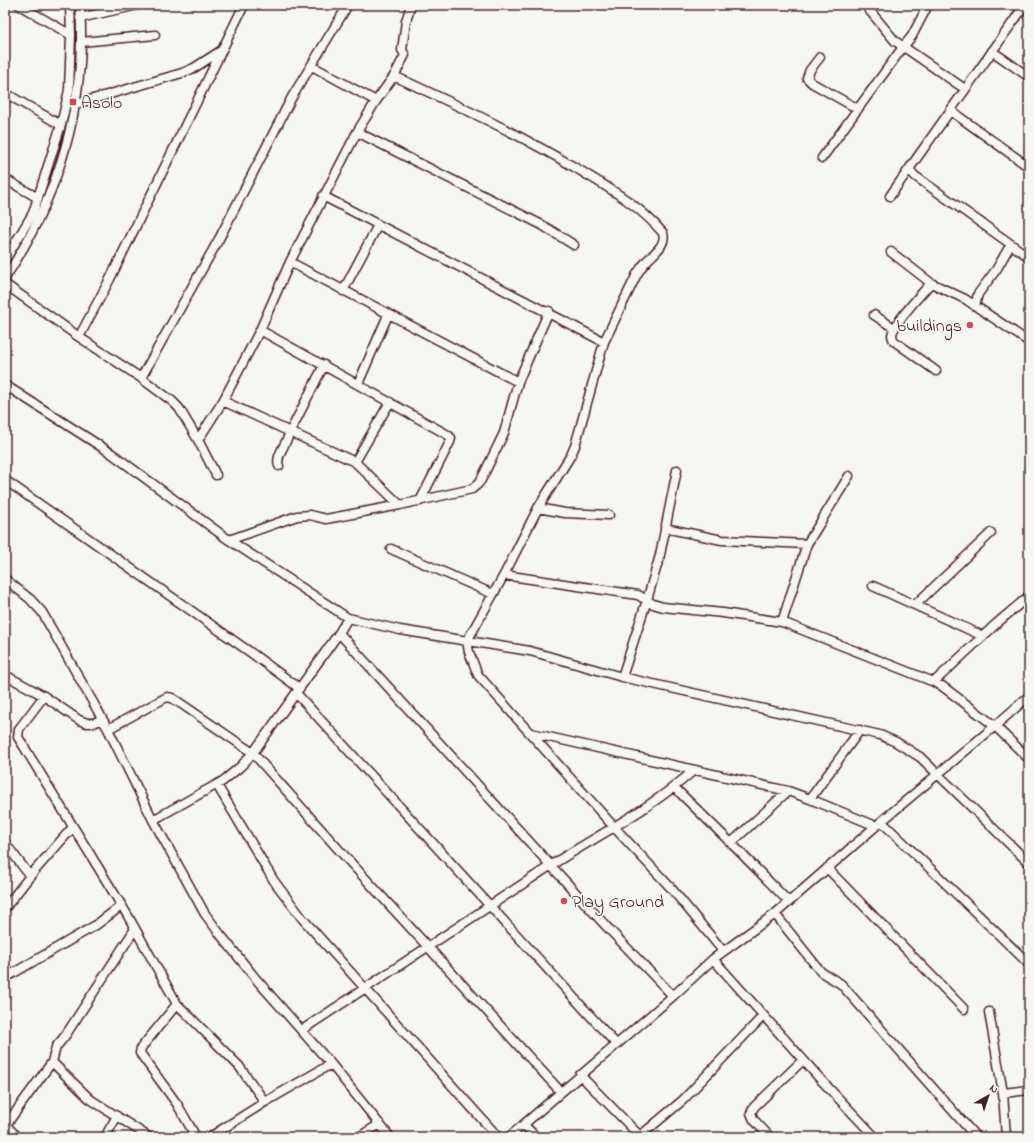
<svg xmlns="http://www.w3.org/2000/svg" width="1034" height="1142" font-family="'Indie Flower',sans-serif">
	<rect width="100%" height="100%" fill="#f6f6f2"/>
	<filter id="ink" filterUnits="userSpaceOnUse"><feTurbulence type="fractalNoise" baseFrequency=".025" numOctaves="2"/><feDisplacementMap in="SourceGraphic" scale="8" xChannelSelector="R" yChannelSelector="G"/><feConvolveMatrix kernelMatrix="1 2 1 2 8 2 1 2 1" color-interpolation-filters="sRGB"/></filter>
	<g filter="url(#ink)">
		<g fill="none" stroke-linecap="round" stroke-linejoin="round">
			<g stroke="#4a1f2b" stroke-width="11">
				<path id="minor" d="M19,5l52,30
					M865,5l30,36 70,48
					M80,18l58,-13
					M81,42l74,-7
					M992,51l37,26
					M820,57l-10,13 -3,8 5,5 46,26
					M312,66l64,35
					M394,76c63,29 127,59 187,95 31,19 58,34 82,62 4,13 -11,21 -18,30 -3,3 -5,7 -8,11l-33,68 -29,104 -4,9 -33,53 -34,67 -37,66 2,11 9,23 136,152 57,61 52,63
					M5,93l56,32
					M76,104l106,-31 12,-5 28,-18 22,-45
					M951,111l78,56
					M357,132l185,93 32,20
					M822,158l81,-111 9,-11 16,-31
					M909,169l6,7 114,81
					M5,179l33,19
					M323,196l281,146
					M890,196l135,-191
					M891,252l40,31
					M5,260l28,-47 28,-88 8,-35 2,-55 -1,-30
					M290,262l228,120
					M5,278c54,-82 82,-175 75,-273
					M5,284l74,53 62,41 31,23 7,7 19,32 18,35
					M343,291l35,-66
					M975,306l3,-12 18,-24 15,-26
					M874,315l20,13
					M260,330l188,105 3,3 -1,4 -30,59
					M79,337l31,-58 112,-229
					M936,371l-42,-30c-1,-2 -2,-4 -2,-6 1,-11 31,-43 39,-52l34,16 64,43
					M141,378l78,-139 73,-142 56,-92
					M358,384l30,-69
					M5,385l106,68 118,87 119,78 52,12 130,21 92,26 258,58 16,7 24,15 109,106
					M223,401l132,61 45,43
					M198,440l25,-39 37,-71 30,-68 67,-130 19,-31 18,-25 11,-21 -3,-5 4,-29 5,-16
					M355,462l35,-60
					M279,466c-4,-10 8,-23 11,-34l34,-67
					M5,480l245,172 49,36
					M538,508l27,5 44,2
					M665,528l57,12 85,4
					M229,540l68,-24 13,-1 16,4 74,-14 72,-16 6,-5 3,-4 23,-47 14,-51 31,-71
					M391,549l102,45
					M504,575l134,20 15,9 10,3 60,6 59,9 152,60 8,4 53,40 34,33
					M5,579l25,20 12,13 66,117 45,91 52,94 15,20 36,45 75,85 59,73
					M873,586l110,50
					M915,605l76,-72
					M782,622l25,-78 42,-68
					M339,633l267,293 67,70
					M5,675l39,21 35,24 8,3h7l8,-4
					M622,677l25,-77 13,-45 17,-85
					M934,682l62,-58 33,-28
					M296,693l320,351
					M44,696l-25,33 -1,8 110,179 49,88 62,62 26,36
					M108,729l59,-32 5,1 8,5 73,50 87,98 221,241
					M531,733l257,58 22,8 66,27
					M217,785l57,96 28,37 196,219
					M675,788l56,55 58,59
					M810,799l50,-69
					M153,820l70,-39 18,-15 12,-13 86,-120 9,-15
					M882,822l147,142
					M5,843l25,33
					M731,843l57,-52
					M827,868l137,141
					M5,908l25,-32 43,-49
					M775,914l46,58 20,12 135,153
					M713,959l110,123 52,55
					M5,978l91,-53 25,-19
					M177,1004l-36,44 -1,5 37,51 19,33
					M989,1012l14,81 3,44
					M302,1030c83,-54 165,-110 248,-164 48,-31 101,-57 144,-96
					M52,1062l38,37 59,38
					M580,1075l60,61
					M1003,1093l26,-3
					M5,1124l12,13
					M6,1125l46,-63 4,-15 9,-11 70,-107
					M524,1125l12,12
					M105,1137l12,-21
					M210,1137l55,-35 66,-38
					M359,1137l21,-13
					M509,1137l164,-141 40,-37 62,-45 101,-88 119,-100 34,-30
					M639,1137l44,-37 80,-84
					M770,1137l-16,-17 -3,-7 3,-6 49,-47"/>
			</g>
			<use href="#minor" stroke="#f6f6f2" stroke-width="8"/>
		</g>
	</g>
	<g fill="#d1495b" stroke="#f6f6f2" stroke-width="1.5">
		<rect x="69" y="98" width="8" height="8" rx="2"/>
		<circle cx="970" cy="325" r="4"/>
		<circle cx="564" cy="901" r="4"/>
	</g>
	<g text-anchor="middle" stroke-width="3.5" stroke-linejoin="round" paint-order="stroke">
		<g font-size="18" fill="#4a1f2b" stroke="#f6f6f2" text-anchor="start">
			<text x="81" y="108">Asolo</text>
			<text x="962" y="331" text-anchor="end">buildings</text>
			<text x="572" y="907">Play Ground</text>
		</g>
	</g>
	<rect width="1034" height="1142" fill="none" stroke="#f6f6f2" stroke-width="20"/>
	<rect x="10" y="10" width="1014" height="1122" fill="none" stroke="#4a1f2b" stroke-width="1.5" filter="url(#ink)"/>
	<g transform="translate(988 1096) rotate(39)" stroke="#f6f6f2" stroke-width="3" paint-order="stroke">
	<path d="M0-3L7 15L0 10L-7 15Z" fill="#4a1f2b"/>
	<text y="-6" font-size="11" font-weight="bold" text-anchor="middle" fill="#4a1f2b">N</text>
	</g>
</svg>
